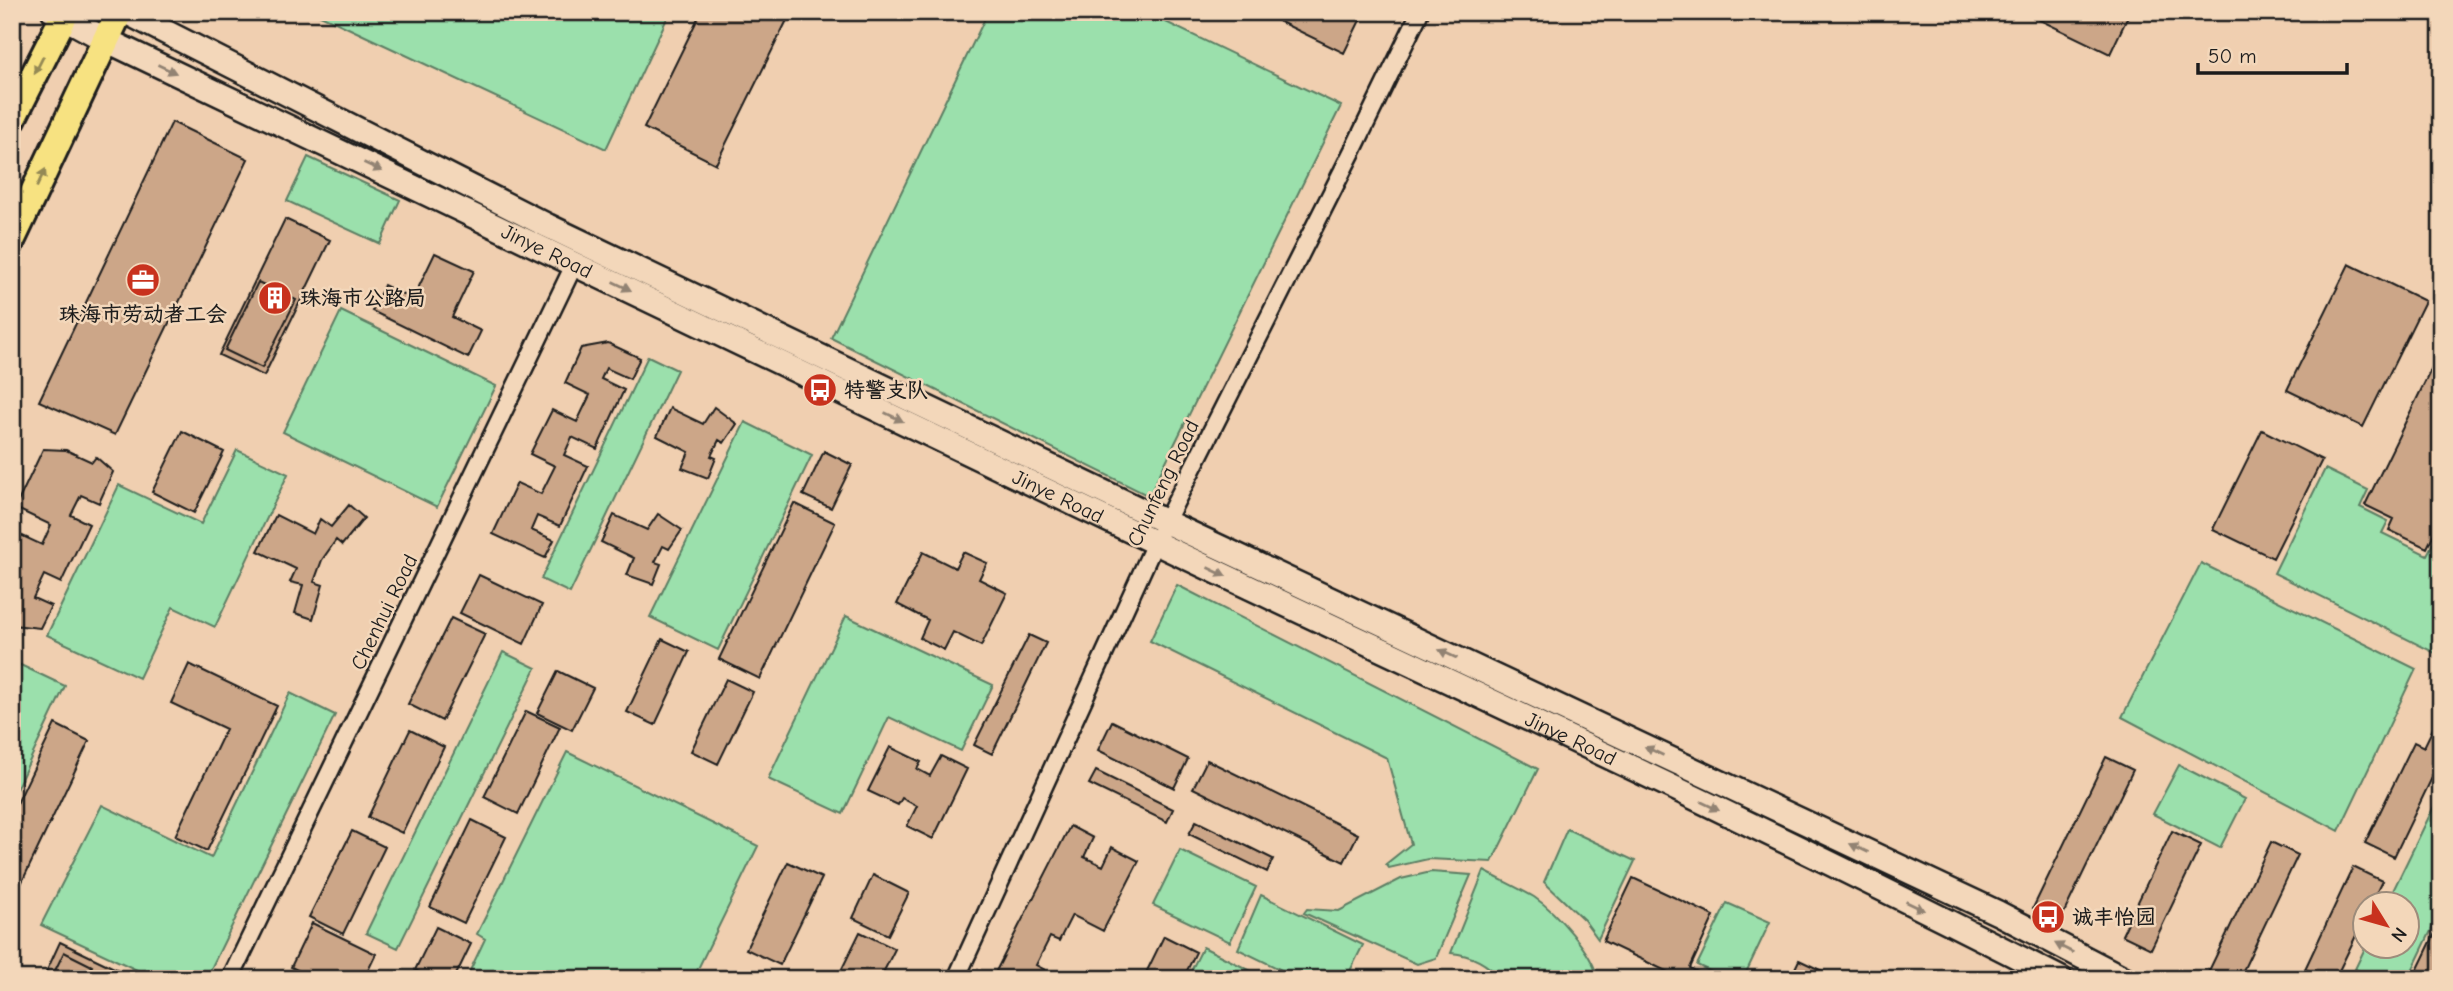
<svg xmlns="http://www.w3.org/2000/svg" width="2453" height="991" font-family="'Comic Neue','LXGW WenKai TC',sans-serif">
	<rect width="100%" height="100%" fill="#f0cfb0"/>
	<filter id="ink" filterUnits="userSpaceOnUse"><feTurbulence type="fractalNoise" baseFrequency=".0143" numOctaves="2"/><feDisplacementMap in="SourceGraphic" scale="14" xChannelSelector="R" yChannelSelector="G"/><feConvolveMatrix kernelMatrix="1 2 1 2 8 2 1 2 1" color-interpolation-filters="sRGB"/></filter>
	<g filter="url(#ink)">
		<path fill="#9be0ac" stroke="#5c7e64" stroke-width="2" d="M314,12h356l-64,137z
			M988,12h157l196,94 -192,390 -318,-158z
			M308,157l92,43 -20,44 -93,-43z
			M341,311l155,75 -59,121 -154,-75z
			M648,356l29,14 -107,223 -29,-14z
			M745,422l67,33 -94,195 -68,-33z
			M237,450l51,24 -73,153 -42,-20 -34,71 -92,-43 72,-150 82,39z
			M2325,469l43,21 -8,17 28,14 -6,12 45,22 14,-27v128l-167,-83z
			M2201,563l215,106 -77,162 -217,-114z
			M1177,585l361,184 -46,93 -64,-3 -39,9 -3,-4 25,-20 -24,-86 -237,-117z
			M846,616l147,69 -32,66 -72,-34 -46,97 -75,-35z
			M503,652l33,16 -138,280 -32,-15z
			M12,661l53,25 -53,112z
			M290,693l45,22 -129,264h-50l-115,-54 61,-120 109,53z
			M567,752l191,94 -65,133h-227l19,-40 -8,-5z
			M2179,765l66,34 -25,49 -67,-34z
			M2441,792v118l-33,69h-32l-21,-10 11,-23h42v-42l-21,-1z
			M1567,829l68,32 -37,78 -14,-19 -40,-38z
			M1180,850l76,37 -26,55 -77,-37z
			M1484,871c17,9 34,17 50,26 22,15 59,56 64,82h-98c-13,-17 -29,-24 -49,-26z
			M1431,872l40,3 -35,83 -19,6 -113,-51 3,-4 32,2 62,-32z
			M1261,895l102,50 -17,34h-46l-62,-30z
			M1727,903l43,19 -27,57h-17l-29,-14z
			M1203,947l64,32h-80z"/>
		<path fill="#cca688" stroke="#1c1c1c" stroke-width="2" d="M701,12h90l-75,152 -72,-36z
			M1265,12h99l-20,41 -80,-39z
			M2023,12h107l-20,42z
			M172,122l76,37 -133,276 -76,-34z
			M285,219l45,21 -66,136 -45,-21z
			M435,253l39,18 -22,46 29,14 -13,27 -96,-47 12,-26 29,14z
			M2349,264l76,37 -62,126 -76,-37z
			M258,282l38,18 -34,68 -37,-18z
			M608,343l32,15 -10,21 -24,-11 -5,11 23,11 -27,59 -25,-12 -8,18 24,11 -28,60 -23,-10 -6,14 23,10 -9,18 -52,-24 24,-51 24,11 14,-28 -25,-12 22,-44 25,12 13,-27 -25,-12 16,-35z
			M2441,349v170l-14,29 -38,-18 5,-11 -29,-14z
			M2441,349v170l-14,29 -38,-18 5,-11 -29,-14z
			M714,407l23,17 -13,19 -5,-3 -8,16 5,2 -8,20 -26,-10 7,-16 -32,-16 13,-28 33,16z
			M2262,430l60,30 -49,98 -60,-29z
			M182,431l42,21 -30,61 -42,-21z
			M43,449l23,1 26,12 4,-5 17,15 -14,31 -18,-8 -10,20 18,9 -28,59 -17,-8 -11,23 18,8 -11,22 -27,-3 -1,-94 30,14 9,-20 -36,-17z
			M824,451l28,14 -21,43 -28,-13z
			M794,503l41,20 -75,156 -41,-20z
			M349,505l15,13 -22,27 -6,-5 -14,20 -8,22 9,3 -10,34 -18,-6 8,-28 -13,-3 6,-13 -38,-18 18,-36 37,19 7,-15 11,8z
			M658,514l24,16 -13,19 -6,-3 -8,16 6,2 -8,20 -26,-9 7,-17 -33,-16 13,-27 33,15z
			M923,552l32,16 8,-16 24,11 -8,16 28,14 -26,53 -28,-14 -9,18 -24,-12 8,-18 -31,-16z
			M479,575l63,30 -18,39 -64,-31z
			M451,618l34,16 -43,87 -34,-17z
			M1029,635l17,8 -54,111 -18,-9z
			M662,639l27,13 -34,73 -28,-13z
			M189,664l88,42 -70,145 -32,-15 51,-107 -55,-26z
			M558,671l35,17 -21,42 -35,-17z
			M726,679l27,13 -35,72 -27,-13z
			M526,711l34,16 -42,87 -34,-17z
			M2441,712v47l-47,98 -29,-14 49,-101 10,5z
			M1112,721l76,38 -14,29 -76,-38z
			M55,724l34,17 -68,143 -9,-4v-66z
			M410,730l34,17 -42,86 -34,-16z
			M890,747l31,15 -4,7 13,7 11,-20 26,13 -34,70 -26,-13 10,-20 -15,-8 -4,7 -30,-14z
			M2106,757l27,13 -73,151 -27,-13z
			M1207,760l151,74 -14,28 -151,-74z
			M1096,771l77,38 -6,13 -78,-38z
			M472,820l34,17 -42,86 -34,-16z
			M1196,821l77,38 -6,13 -78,-38z
			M1070,826l23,12 -9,19 19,9 9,-19 27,14 -36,70 -31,-16 -13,26 -9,-4 -14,28 9,5 -4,9h-49z
			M352,831l33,16 -42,87 -34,-17z
			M2172,831l29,14 -50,104 -29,-14z
			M2271,842l27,13 -59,124h-34z
			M788,862l34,16 -42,87 -34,-16z
			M2353,867l29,14 -11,23h-5v11l-31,64h-23l3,-5 -10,-5z
			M873,875l36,18 -21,42 -35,-17z
			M1633,878l81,38 -24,52 20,11h-46l4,-7 -65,-31z
			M2441,921v58h-28z
			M312,923l64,31 -12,25h-48l-25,-12z
			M436,927l35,17 -17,35h-21l-18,-9z
			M860,932l35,17 -15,30h-43z
			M1164,936l32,16 -13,27h-40z
			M60,942l77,37h-94z
			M64,952l28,14 -6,13h-35z
			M1799,960l40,19h-49z"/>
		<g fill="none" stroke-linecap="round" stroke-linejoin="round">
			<g stroke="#1c1c1c" stroke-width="21">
				<path id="street" d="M230,979l345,-716
					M956,979l199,-436 199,-395 66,-136"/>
			</g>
			<g stroke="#1c1c1c" stroke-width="28">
				<g id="secondary">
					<path id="s1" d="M54,12l52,28c351,167 700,337 1052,504 301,143 606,282 903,435"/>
					<path d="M126,12l422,214 618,296 832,391 127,66"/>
				</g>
			</g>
			<g stroke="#1c1c1c" stroke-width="32">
				<path id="primary" d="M12,119l54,-107
					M12,239l107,-227"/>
			</g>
			<use href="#street" stroke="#f3d7ba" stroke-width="16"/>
			<use href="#secondary" stroke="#f3d7ba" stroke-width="23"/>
			<use href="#primary" stroke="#f7e281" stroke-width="26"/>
		</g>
		<defs><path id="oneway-solid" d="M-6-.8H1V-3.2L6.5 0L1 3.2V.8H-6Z" transform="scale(1.75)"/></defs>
		<g fill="#948954">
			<use href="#oneway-solid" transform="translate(39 65) rotate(117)"/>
			<use href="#oneway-solid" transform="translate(41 178) rotate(-65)"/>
		</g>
		<g fill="#928373">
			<use href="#oneway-solid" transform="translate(167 69) rotate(25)"/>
			<use href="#oneway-solid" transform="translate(373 167) rotate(25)"/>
			<use href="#oneway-solid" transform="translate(622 286) rotate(26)"/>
			<use href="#oneway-solid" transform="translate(894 417) rotate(26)"/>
			<use href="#oneway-solid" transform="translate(1217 572) rotate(25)"/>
			<use href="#oneway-solid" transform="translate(1448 654) rotate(-155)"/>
			<use href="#oneway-solid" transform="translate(1654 751) rotate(-155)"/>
			<use href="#oneway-solid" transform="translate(1710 806) rotate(26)"/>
			<use href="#oneway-solid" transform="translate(1859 848) rotate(-155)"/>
			<use href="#oneway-solid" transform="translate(1915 906) rotate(26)"/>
			<use href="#oneway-solid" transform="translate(2064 948) rotate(-153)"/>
		</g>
	</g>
	<defs>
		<g id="office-disc" transform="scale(1.75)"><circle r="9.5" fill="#c8321e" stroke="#f3d7ba"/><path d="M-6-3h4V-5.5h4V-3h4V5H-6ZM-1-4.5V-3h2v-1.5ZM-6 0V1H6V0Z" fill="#fff"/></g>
		<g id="building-disc" transform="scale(1.75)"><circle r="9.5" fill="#c8321e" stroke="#f3d7ba"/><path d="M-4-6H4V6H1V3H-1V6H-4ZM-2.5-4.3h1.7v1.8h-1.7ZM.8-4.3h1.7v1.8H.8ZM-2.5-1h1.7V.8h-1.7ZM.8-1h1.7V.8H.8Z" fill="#fff"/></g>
		<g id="bus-disc" transform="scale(1.75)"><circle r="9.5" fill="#c8321e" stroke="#f3d7ba"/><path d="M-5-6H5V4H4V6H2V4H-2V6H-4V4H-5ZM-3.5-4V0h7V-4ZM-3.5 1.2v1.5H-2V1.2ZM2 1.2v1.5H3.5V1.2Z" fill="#fff"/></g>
	</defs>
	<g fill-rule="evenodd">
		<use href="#office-disc" x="143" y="280"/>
		<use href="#building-disc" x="275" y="298"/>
		<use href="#bus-disc" x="820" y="390"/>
		<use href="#bus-disc" x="2048" y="917"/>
	</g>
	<g text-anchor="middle" stroke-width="5" stroke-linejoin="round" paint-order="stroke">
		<g font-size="21" fill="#1c1c1c" stroke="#f3d7ba">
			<text dy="7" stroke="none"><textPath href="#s1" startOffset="548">Jinye Road</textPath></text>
			<text transform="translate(1163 483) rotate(-64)" y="7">Chunfeng Road</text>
			<text dy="7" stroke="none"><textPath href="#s1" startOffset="1115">Jinye Road</textPath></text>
			<text transform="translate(384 612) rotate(-64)" y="7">Chenhui Road</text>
			<text dy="7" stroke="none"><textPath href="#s1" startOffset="1682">Jinye Road</textPath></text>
		</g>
		<g font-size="21" font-weight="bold" fill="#1c1c1c" stroke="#f3d7ba" text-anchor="start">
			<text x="300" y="305">珠海市公路局</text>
			<text x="143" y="321" text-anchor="middle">珠海市劳动者工会</text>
			<text x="844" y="397">特警支队</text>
			<text x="2072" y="924">诚丰怡园</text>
		</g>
	</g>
	<rect width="2453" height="991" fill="none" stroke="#f3d7ba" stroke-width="42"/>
	<rect x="21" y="21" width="2411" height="949" fill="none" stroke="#1c1c1c" stroke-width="2.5" filter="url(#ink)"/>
	<g transform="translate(2386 925) rotate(127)"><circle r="33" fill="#f3d7ba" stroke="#9d8c7b" stroke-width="2"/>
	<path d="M0-5L12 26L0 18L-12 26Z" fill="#c8321e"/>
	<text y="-10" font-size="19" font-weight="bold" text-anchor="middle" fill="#1c1c1c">N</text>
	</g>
	<path d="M2198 63v10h149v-10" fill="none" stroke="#1c1c1c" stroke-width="3.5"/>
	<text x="2208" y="63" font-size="21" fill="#1c1c1c" stroke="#f3d7ba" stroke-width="5" paint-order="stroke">50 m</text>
</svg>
